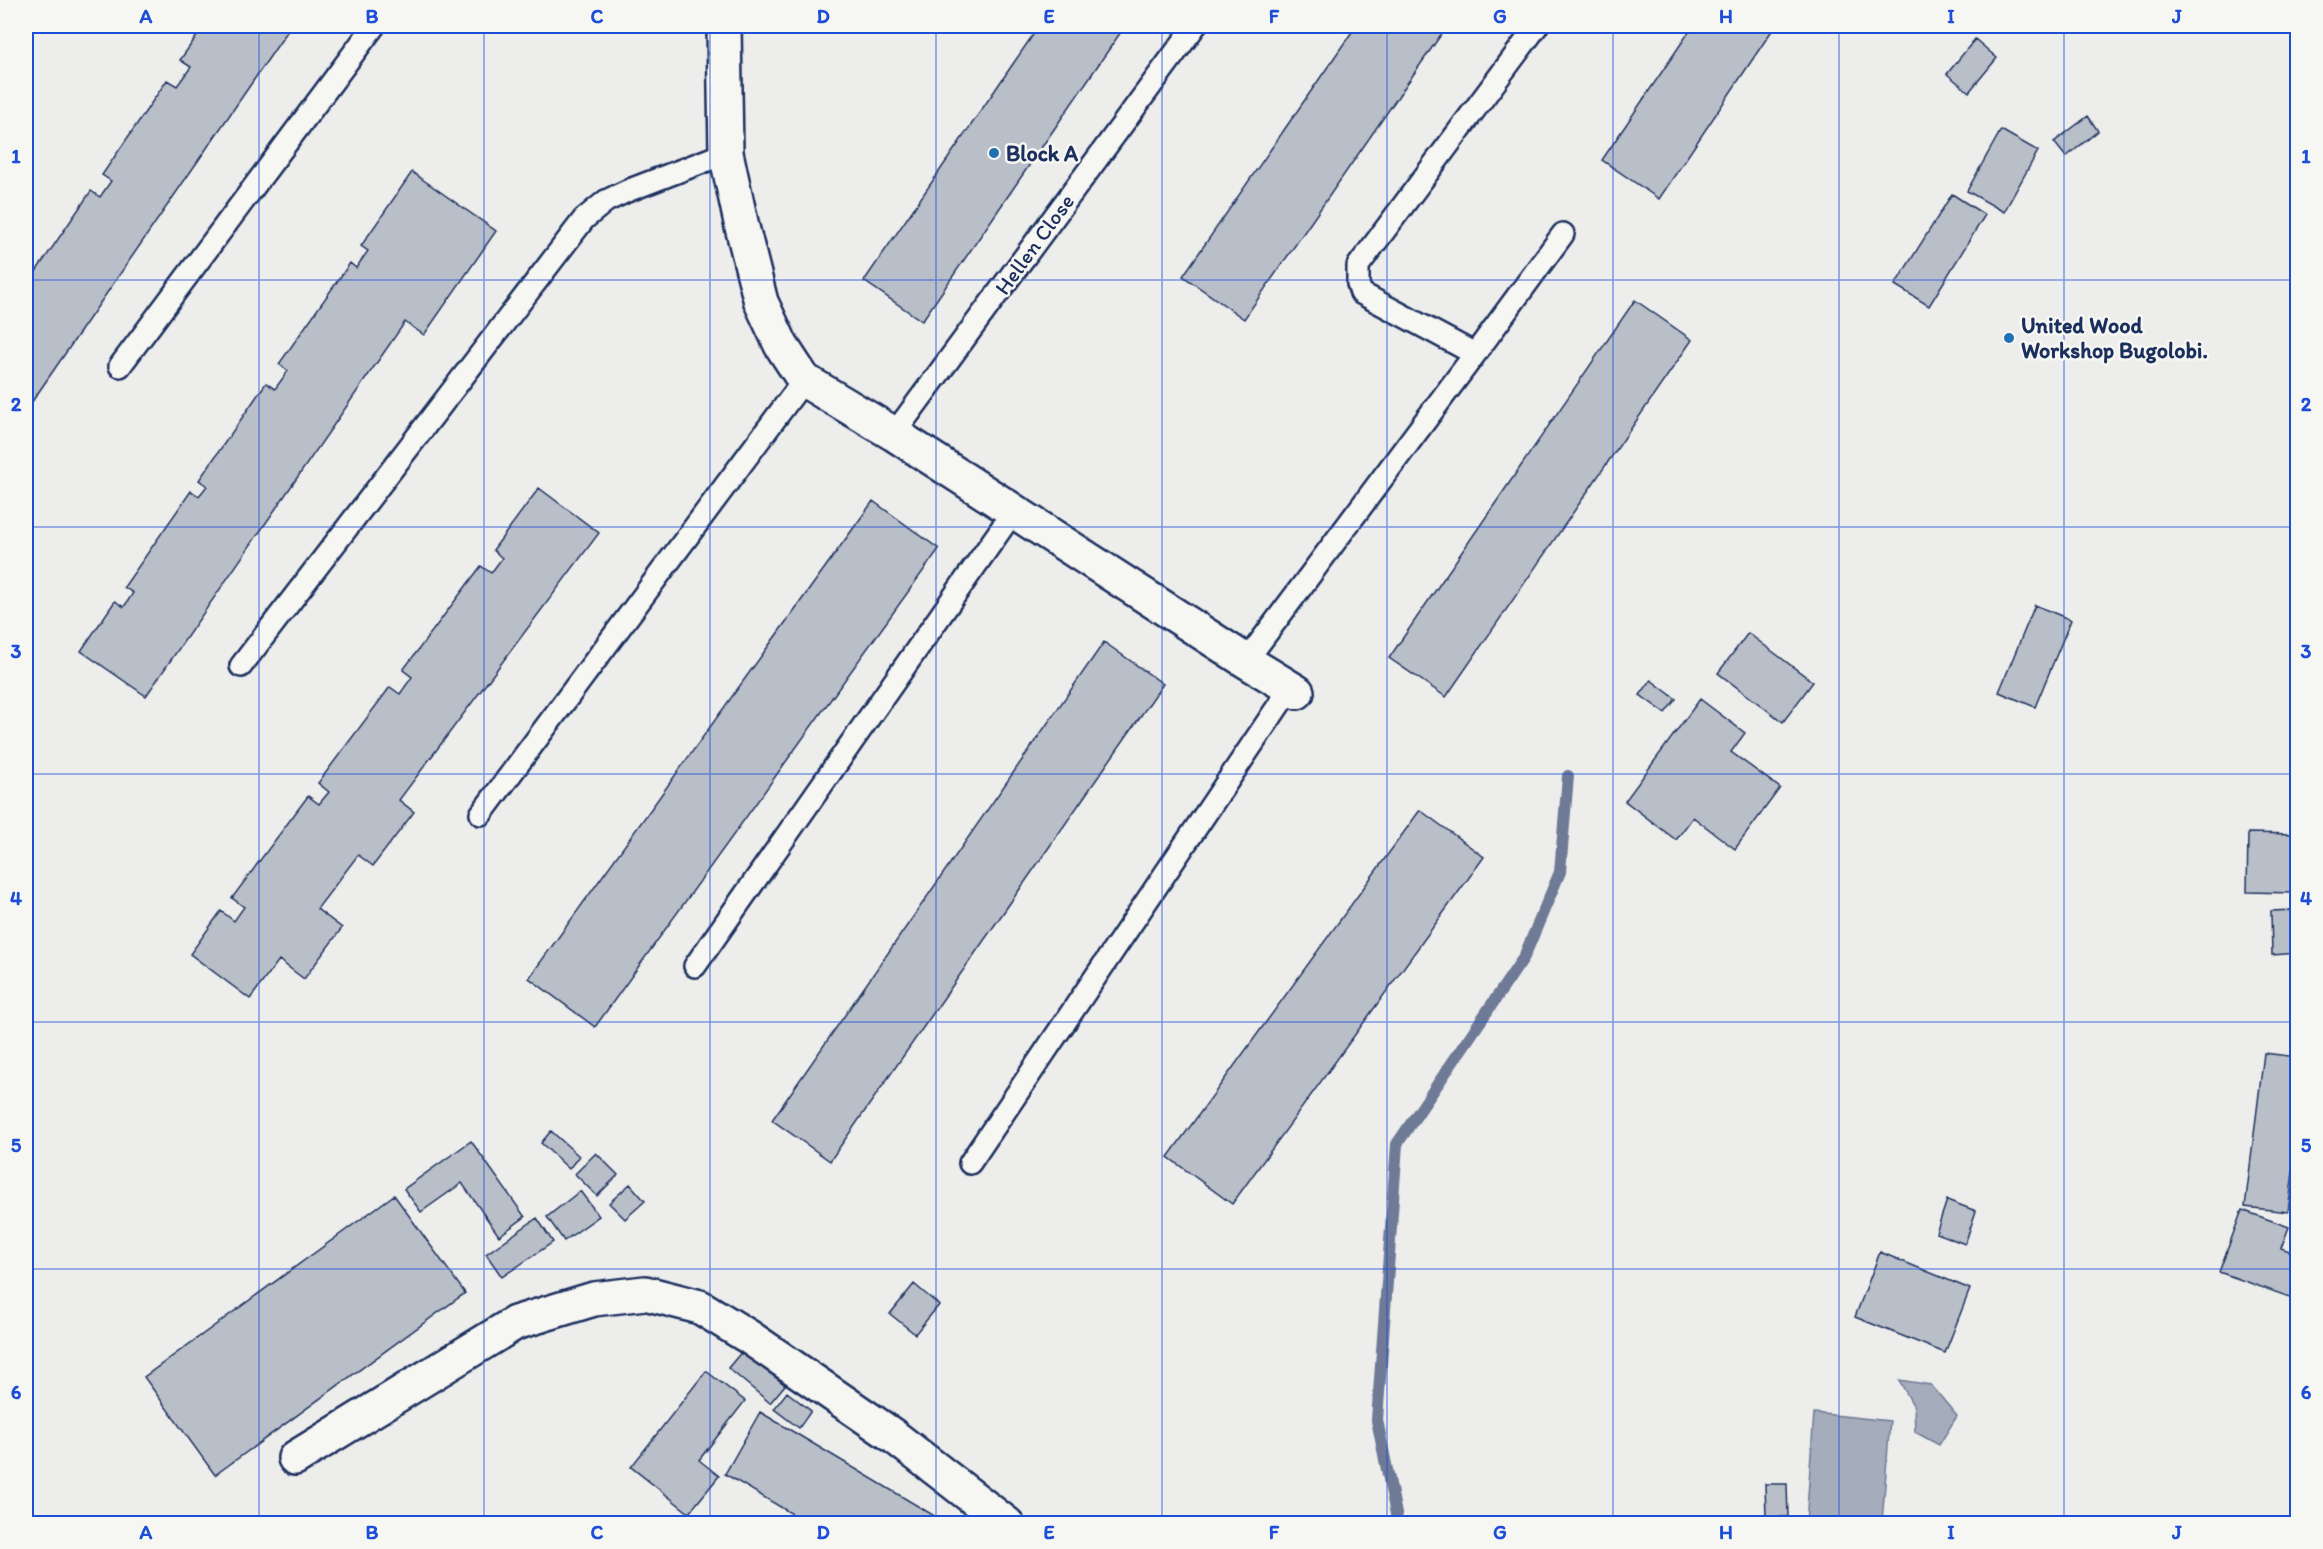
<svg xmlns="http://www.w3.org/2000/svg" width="2323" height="1549" font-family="Itim,sans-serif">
	<rect width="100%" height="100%" fill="#edeeec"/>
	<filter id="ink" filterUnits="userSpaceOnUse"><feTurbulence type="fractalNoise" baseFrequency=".0167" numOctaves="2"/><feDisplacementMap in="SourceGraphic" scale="12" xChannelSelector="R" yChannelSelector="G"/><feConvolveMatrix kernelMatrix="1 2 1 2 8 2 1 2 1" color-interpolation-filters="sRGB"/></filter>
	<g filter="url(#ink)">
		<path fill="#a5acbc" stroke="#6e7a96" stroke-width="1.5" d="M1899,1380l32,5 26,31 -18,29 -24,-13 -1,-25z
			M1814,1413l76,8 -8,102h-76z"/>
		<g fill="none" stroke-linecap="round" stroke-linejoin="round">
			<path stroke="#6e7a96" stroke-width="12" d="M1398,1524l-21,-104 20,-276 127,-187 36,-85 8,-96"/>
		</g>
		<path fill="#b9bfc8" stroke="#1b2f5e" stroke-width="1.5" d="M204,26h87l-262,380 -3,-3v-106l2,-4 -2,-1v-6l65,-95 9,6 11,-16 -9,-6 65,-95 10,6 14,-19 -11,-7z
			M1039,26h86l-203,295 -58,-40z
			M1356,26h91l-203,293 -61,-43z
			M1693,26h82l-116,173 -57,-39z
			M1975,39l22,19 -28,34 -22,-18z
			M2088,116l10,15 -32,26 -12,-15z
			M2001,130l37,21 -34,61 -37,-21z
			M412,172l84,59 -72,104 -19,-13 -259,374 -65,-45 34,-50 9,6 9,-14 -9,-6 67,-96 8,5 8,-10 -8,-6 67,-97 9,6 13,-18 -9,-7 71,-101 6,5 12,-17 -7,-5z
			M1952,194l33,21 -56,91 -34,-21z
			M1635,300l57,40 -246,357 -57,-39z
			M539,488l60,45 -200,267 15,12 -41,54 -15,-11 -41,54 25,19 -38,51 -25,-19 -29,39 -60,-45 31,-43 13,10 10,-14 -12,-9 76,-102 11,8 10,-12 -11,-9 72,-96 10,7 12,-17 -9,-7 78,-104 10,7 11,-15 -9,-8z
			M873,501l66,48 -344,478 -66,-49z
			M2035,605l36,15 -36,87 -36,-15z
			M1748,633l65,49 -30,40 -65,-49z
			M1104,642l59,42 -333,477 -58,-41z
			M1651,680l25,19 -11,14 -25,-18z
			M1700,699l45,34 -14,19 49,36 -45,61 -42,-32 -17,23 -51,-39z
			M1420,810l64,47 -252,347 -64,-47z
			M2248,833l50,1v59l-51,-1z
			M2298,910v43l-26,2 -1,-44z
			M2264,1053l34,4v75l-10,80 -43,-5z
			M551,1131l28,25 -10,13 -28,-26z
			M471,1141l54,76 -26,19 -37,-53 -41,29 -17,-23z
			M596,1153l22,22 -21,21 -22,-22z
			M630,1184l15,17 -20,18 -16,-16z
			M580,1191l19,25 -35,25 -17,-24z
			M394,1195l71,98 -250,182 -71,-98z
			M1947,1200l29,11 -11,33 -29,-11z
			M2242,1210l47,17 -8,21 17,6v46l-79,-28z
			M537,1218l16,24 -51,35 -16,-23z
			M1880,1252l90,37 -25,64 -90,-36z
			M914,1284l25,21 -24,29 -25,-20z
			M743,1350l42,35 -15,18 -42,-35z
			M706,1371l39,30 -46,59 20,16 -30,37 -58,-46z
			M787,1392l24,19 -12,17 -25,-19z
			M760,1412l188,112h-139l-84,-50z
			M1765,1484h22l1,33h-22z"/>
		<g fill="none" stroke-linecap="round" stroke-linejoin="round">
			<g stroke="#1b2f5e" stroke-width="26">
				<path id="lane" d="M1475,354l88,-120
					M120,366l254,-340
					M894,434l301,-408
					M1246,661l229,-307 -114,-61 -3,-9v-18l179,-240
					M241,666l343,-447 22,-18 21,-10 99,-38
					M481,814l323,-434
					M695,966l318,-454
					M970,1163l321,-476"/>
			</g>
			<g stroke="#1b2f5e" stroke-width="38">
				<path id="street" d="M724,26l2,127 16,74 19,75 20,43 23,35 90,54 352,227 51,31
					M295,1458l220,-135 79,-24 51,-6 55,14 49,30 143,98 115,89"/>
			</g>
			<use href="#lane" stroke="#f6f6f2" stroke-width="21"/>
			<use href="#street" stroke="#f6f6f2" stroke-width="33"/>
		</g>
	</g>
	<path fill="none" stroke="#1d4ed8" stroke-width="1.5" stroke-opacity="0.55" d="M259,26v1498M484,26v1498M710,26v1498M936,26v1498M1162,26v1498M1387,26v1498M1613,26v1498M1839,26v1498M2064,26v1498M26,280h2272M26,527h2272M26,774h2272M26,1022h2272M26,1269h2272"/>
	<g fill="#1f6fb2" stroke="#f6f6f2" stroke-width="2">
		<circle cx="994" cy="153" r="6"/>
		<circle cx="2009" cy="338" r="6"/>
	</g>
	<g text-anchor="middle" stroke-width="5" stroke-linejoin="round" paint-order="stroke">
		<g font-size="22" font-weight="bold" fill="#1b2f5e" stroke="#f6f6f2" text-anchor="start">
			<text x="1006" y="161">Block A</text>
			<text x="2021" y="333">United Wood<tspan x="2021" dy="25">Workshop Bugolobi.</tspan></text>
		</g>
		<g font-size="22" fill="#1b2f5e" stroke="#f6f6f2">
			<text transform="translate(1034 244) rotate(-54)" y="8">Hellen Close</text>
		</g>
	</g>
	<rect width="2323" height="1549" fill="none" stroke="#f6f6f2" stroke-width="66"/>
	<rect x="33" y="33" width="2257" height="1483" fill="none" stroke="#1d4ed8" stroke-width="2"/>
	<g font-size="20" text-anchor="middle" font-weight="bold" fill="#1d4ed8">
		<text x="146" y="23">A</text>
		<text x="372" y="23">B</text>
		<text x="597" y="23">C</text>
		<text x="823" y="23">D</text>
		<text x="1049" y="23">E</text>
		<text x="1274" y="23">F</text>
		<text x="1500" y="23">G</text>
		<text x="1726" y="23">H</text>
		<text x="1951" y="23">I</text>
		<text x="2177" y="23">J</text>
		<text x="16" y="163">1</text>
		<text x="2306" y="163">1</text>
		<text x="16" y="411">2</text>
		<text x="2306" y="411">2</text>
		<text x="16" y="658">3</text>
		<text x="2306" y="658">3</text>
		<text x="16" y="905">4</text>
		<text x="2306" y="905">4</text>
		<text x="16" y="1152">5</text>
		<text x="2306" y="1152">5</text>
		<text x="16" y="1399">6</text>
		<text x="2306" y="1399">6</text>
		<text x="146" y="1539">A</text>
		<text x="372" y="1539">B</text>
		<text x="597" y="1539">C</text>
		<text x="823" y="1539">D</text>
		<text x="1049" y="1539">E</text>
		<text x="1274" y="1539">F</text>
		<text x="1500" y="1539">G</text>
		<text x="1726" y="1539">H</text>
		<text x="1951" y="1539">I</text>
		<text x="2177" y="1539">J</text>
	</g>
</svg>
